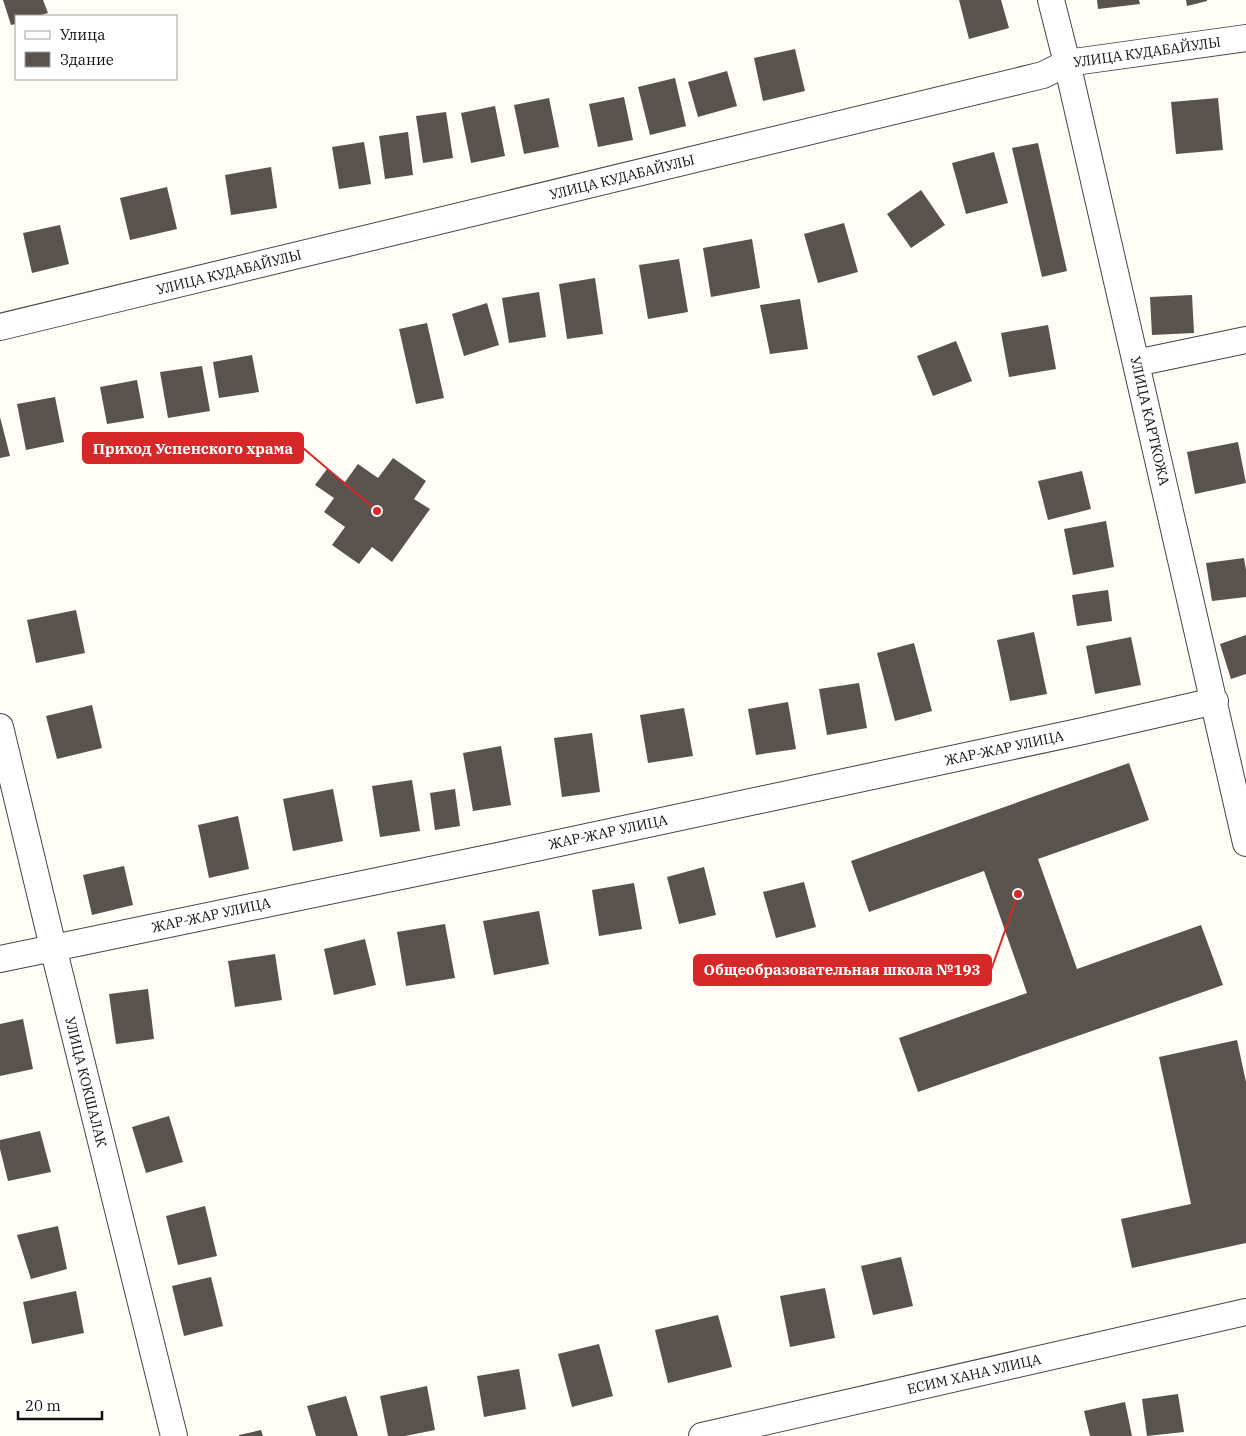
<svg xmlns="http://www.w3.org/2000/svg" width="1246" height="1436" font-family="'IBM Plex Serif',serif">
	<rect width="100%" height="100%" fill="#fffdf5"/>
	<path fill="#5a524d" d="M3,0h40l5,13 -10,3h-22v8l-5,1z
		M959,0h42l8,28 -40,11z
		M1097,0h42l1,4 -42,5z
		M1186,0h21v1l-20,5z
		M795,49l10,42 -42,10 -9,-43z
		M727,71l10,35 -39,11 -10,-35z
		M675,78l11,48 -36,9 -12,-48z
		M624,97l9,43 -35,7 -9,-43z
		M549,98l10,49 -35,7 -10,-49z
		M1218,98l5,52 -47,4 -5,-52z
		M495,106l10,50 -34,7 -10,-50z
		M446,112l7,46 -30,5 -7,-47z
		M408,132l5,43 -28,4 -6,-43z
		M364,142l7,42 -32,5 -7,-42z
		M1038,143l29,128 -25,6 -30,-129z
		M994,152l14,51 -42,11 -14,-51z
		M271,167l6,41 -46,7 -6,-40z
		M167,187l10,42 -47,11 -10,-42z
		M921,190l24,35 -34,23 -24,-34z
		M844,223l14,49 -40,11 -14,-49z
		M60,225l9,39 -37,9 -9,-40z
		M752,239l8,49 -49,9 -8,-49z
		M679,259l9,53 -40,7 -9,-54z
		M595,278l8,56 -36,5 -8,-55z
		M539,292l7,45 -37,6 -7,-45z
		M1192,295l2,38 -42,2 -2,-38z
		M800,299l8,50 -38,5 -10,-49z
		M487,303l12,42 -35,11 -12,-42z
		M427,323l17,75 -28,6 -17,-75z
		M1048,325l8,44 -47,8 -8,-44z
		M956,341l16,40 -39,15 -16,-40z
		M252,355l7,37 -40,6 -6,-36z
		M202,366l8,45 -42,7 -8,-46z
		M137,380l7,38 -37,6 -7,-37z
		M55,397l9,45 -38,8 -9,-46z
		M0,417l10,39 -10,2z
		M1238,442l8,41 -51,11 -8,-42z
		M393,458l33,23 -12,18 16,10 -38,53 -20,-15 -13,17 -27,-19 13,-18 -21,-15 10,-14 -19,-13 12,-16 18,13 13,-18 20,14z
		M1082,471l9,38 -43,11 -10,-39z
		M1106,521l8,46 -41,8 -9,-46z
		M1244,558l2,12v27l-34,4 -6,-38z
		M1108,590l4,31 -35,5 -5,-31z
		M76,610l9,43 -49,10 -9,-43z
		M1034,632l13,62 -37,7 -13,-61z
		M1246,635v39l-15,5 -11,-35z
		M1131,637l10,48 -46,9 -9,-48z
		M914,643l18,68 -37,10 -18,-68z
		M859,683l8,45 -40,7 -8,-46z
		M788,702l8,47 -40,6 -8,-46z
		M92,705l10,43 -45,11 -11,-43z
		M684,708l9,48 -45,7 -8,-48z
		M592,733l8,59 -38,5 -8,-59z
		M501,746l10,59 -38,6 -10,-58z
		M1129,763l20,57 -111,39 39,110 124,-44 22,60 -305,107 -19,-54 128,-45 -43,-122 -115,41 -18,-51z
		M412,780l8,51 -40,6 -8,-51z
		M333,789l10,52 -50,10 -10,-52z
		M455,789l5,37 -25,4 -5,-37z
		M238,816l11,53 -40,9 -11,-53z
		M124,866l9,39 -41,10 -9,-40z
		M704,867l12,48 -37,9 -12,-47z
		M804,882l12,45 -40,11 -13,-46z
		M634,883l8,46 -43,7 -7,-46z
		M539,911l10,53 -55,11 -11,-54z
		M445,924l10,54 -49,8 -9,-54z
		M365,939l11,46 -42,10 -10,-46z
		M275,954l7,46 -47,7 -7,-46z
		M148,989l6,50 -38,5 -7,-50z
		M23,1019l10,50 -33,7v-52z
		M1237,1040l9,42v161l-114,25 -11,-49 70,-15 -32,-147z
		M169,1116l14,46 -37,11 -14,-46z
		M40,1131l11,41 -43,9 -8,-32v-9z
		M205,1206l12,50 -39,9 -12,-49z
		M58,1226l9,43 -36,10 -14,-44z
		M901,1257l12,49 -40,9 -12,-49z
		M211,1277l12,49 -39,10 -12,-50z
		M825,1288l10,50 -45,9 -10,-51z
		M76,1291l8,42 -52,11 -9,-42z
		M718,1315l14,52 -64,16 -13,-53z
		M599,1344l14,52 -41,11 -14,-53z
		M519,1369l7,40 -42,8 -7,-41z
		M427,1386l8,44 -30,6h-17l-8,-40z
		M1178,1394l6,38 -37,4 -5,-37z
		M346,1396l12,40h-42l-9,-30z
		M1125,1402l7,34h-42l-6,-25z
		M261,1430l2,6h-24v-1z"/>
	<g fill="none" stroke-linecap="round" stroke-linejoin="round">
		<g stroke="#444" stroke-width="28">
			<path id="street" d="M1051,0l16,63 179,780
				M0,327l1043,-252 24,-12 179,-25
				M1136,363l110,-23
				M0,727l53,220 121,489
				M0,959l498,-103 585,-125 132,-30
				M702,1436l544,-124"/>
		</g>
		<use href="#street" stroke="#fff" stroke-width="26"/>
	</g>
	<g text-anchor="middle" stroke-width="5" stroke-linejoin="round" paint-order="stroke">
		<g font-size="14" fill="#111" stroke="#fff">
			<text transform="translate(1147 52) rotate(-8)" y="5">УЛИЦА КУДАБАЙУЛЫ</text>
			<text transform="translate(622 177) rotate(-14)" y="5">УЛИЦА КУДАБАЙУЛЫ</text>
			<text transform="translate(229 272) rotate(-14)" y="5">УЛИЦА КУДАБАЙУЛЫ</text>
			<text transform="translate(1150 421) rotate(77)" y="5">УЛИЦА КАРТКОЖА</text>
			<text transform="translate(1004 748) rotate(-12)" y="5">ЖАР-ЖАР УЛИЦА</text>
			<text transform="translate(608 832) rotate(-12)" y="5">ЖАР-ЖАР УЛИЦА</text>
			<text transform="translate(211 915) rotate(-12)" y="5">ЖАР-ЖАР УЛИЦА</text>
			<text transform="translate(86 1082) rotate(76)" y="5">УЛИЦА КОКШАЛАК</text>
			<text transform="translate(974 1374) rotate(-13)" y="5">ЕСИМ ХАНА УЛИЦА</text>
		</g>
	</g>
	<path fill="none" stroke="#d62828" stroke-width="2" d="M377 511L303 448M1018 894L991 970"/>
	<g fill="#d62828" stroke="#fff" stroke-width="2">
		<circle cx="377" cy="511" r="5"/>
		<circle cx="1018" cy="894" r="5"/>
	</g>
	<g fill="#d62828" stroke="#d62828" stroke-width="2">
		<rect x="83" y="433" width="220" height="30" rx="5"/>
		<rect x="694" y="955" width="297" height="30" rx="5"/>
	</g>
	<g font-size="15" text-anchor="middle" font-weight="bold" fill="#fff">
		<text x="193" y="454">Приход Успенского храма</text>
		<text x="842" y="975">Общеобразовательная школа №193</text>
	</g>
	<rect x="15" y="15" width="162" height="65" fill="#ffffff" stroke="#a0a0a0"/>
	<rect x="25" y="31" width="25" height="8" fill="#ffffff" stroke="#a0a0a0"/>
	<text x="60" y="40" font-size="15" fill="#111111">Улица</text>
	<rect x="25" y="52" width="25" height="15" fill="#5a524d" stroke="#a0a0a0"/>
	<text x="60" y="65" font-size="15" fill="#111111">Здание</text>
	<path d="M18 1411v8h84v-8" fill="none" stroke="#111111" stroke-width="2.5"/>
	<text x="25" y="1411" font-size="15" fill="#111111" stroke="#ffffff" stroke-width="4" paint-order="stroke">20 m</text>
</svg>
